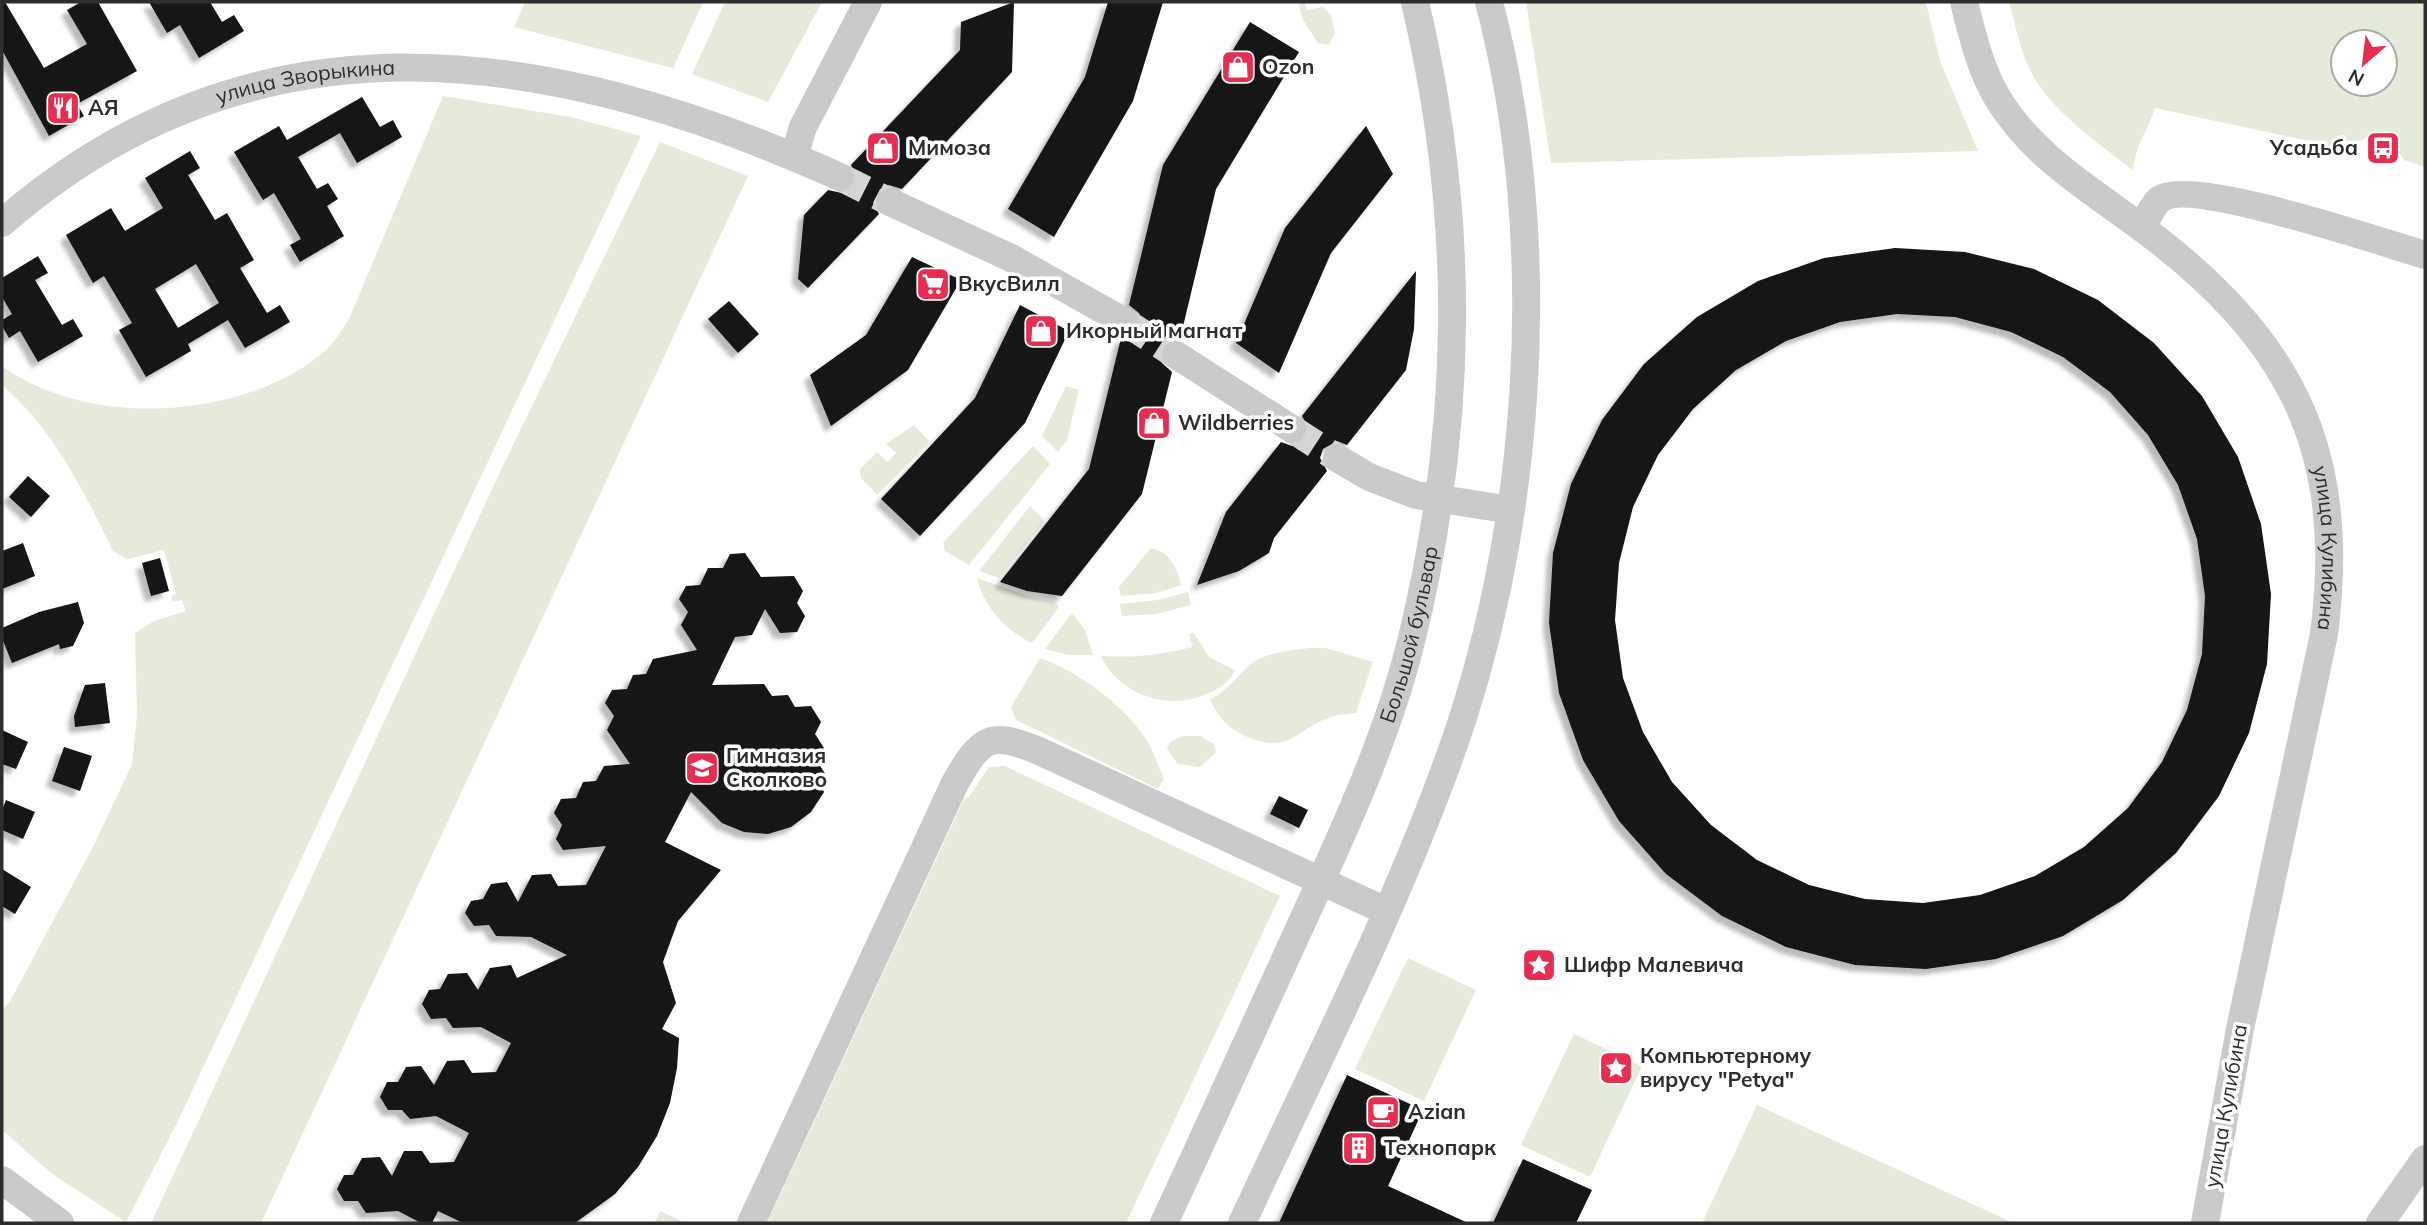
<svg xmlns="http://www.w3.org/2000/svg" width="2427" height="1225" font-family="Mulish,sans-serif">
	<defs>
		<filter id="shadow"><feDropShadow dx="-6" dy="6" stdDeviation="2" flood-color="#0004"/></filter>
	</defs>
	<rect width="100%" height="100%" fill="#fff"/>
	<path fill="#e5ebda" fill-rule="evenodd" d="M525,2h178l-30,66 -159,-41z
		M725,2h97l-54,100 -76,-28z
		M1298,2h6l3,8 16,-3 8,8 4,19 -7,11 -10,-2 -15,-23z
		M1526,2h400l14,59 38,90 -427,12z
		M2009,2h416v165l-21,-7c-16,-27 -32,-30 -57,-11l-192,-41c-7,21 -20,39 -22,62 -35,-27 -74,-53 -98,-91 -14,-23 -19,-52 -26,-77zM2343,42h42v42h-42z
		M443,96l128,21 70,19 -464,987 -51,99 -74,-48 -50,-44v-121l7,-6 86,-160 37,-79 5,-48 -2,-83 19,-12 32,-10 -4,-11 -9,2 -2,-6 5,-2 -12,-44 -37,9 -14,-8c-29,-60 -60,-122 -111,-166v-19c86,63 245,55 325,-17 9,-8 15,-20 22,-30z
		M660,142l88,34 -487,1047h-110l350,-753z
		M1066,386l13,4 -12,50 -9,12 -16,-16z
		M914,425l16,17 -53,53 -16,-17 -1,-9 17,-17 11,10 8,-9 -10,-9z
		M1033,446l17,18 -81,101 -24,-14 -2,-8z
		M1030,506l15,15 -46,57 -20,-7z
		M1151,548c19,4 26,20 30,37l-25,8 -35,3 -2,-9z
		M977,578l50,18 28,6 4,5 -27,36c-26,-12 -48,-36 -55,-65z
		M1188,592l3,13 -35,9 -34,2 -2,-12 38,-4z
		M1072,613l13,17 8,25h-23l-25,-6z
		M1194,633l15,24 26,13c-5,12 -16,19 -28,24 -39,17 -87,2 -106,-38 31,2 61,-1 91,-9l-3,-13z
		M1309,648h17l47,14 -17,51c-6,1 -15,1 -22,3 -40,12 -42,41 -91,19 -16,-8 -26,-19 -33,-36 19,-8 26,-23 41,-35 15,-12 39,-13 58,-16z
		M1040,658c37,13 80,44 103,77 10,13 14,29 21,44l-6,10 -142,-69 -5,-13z
		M1182,736h18l14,8 2,8 -16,15 -22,-3 -11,-15 3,-7z
		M1005,766l275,130 -154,327h-359l198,-426 3,1 21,-31z
		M1408,958l68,32 -52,111 -69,-32z
		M1574,1034l68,32 -52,111 -69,-32z
		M1757,1105l257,118h-312z
		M660,1211l26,12h-32z"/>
	<path fill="#141414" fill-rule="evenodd" filter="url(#shadow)" d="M2,2h3l39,66 43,-24 -20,-34 14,-8h17l39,69 -60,33 7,12 -35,20 -47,-86z
		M149,2h61l12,20 12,-7 10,16 -45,27 -19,-33 -13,8z
		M1014,2l-2,70 -110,117 -13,-4 -9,4 -7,14 6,11 -71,74 -10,-9 6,-64 24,-25 14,3 9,-3 5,-15 -5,-10 109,-115 1,-28z
		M1108,2h55l-30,99 -79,136 -46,-28 77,-132z
		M1250,22l49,30 -83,137 -36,150 -12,2 -8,13 2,9 10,9 -30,122 -80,102 -35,-5 -27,-9 89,-113 32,-131 13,-2 8,-14 -3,-9 -10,-8 34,-140z
		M362,97l18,30 13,-7 9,17 -45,26 -17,-30 -42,24 19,32 11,-6 10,16 -11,7 17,30 -44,26 -10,-17 11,-6 -27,-46 -11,7 -29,-48 45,-26 8,14z
		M1366,126l27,48 -62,79 -52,120 -43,-30 49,-115z
		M190,151l10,17 -12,7 27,45 12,-7 27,47 -14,8 27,45 13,-8 10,17 -45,26 -17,-28 -40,24 3,7 -45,26 -27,-47 13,-7 -28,-47 -11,7 -27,-48 45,-27 14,23 38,-23 -18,-30zM196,264l23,39 -41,25 -23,-39z
		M1895,248l70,4 69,17 64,31 56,43 48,53 36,61 23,67 10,70 -4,70 -18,69 -30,63 -43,57 -53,47 -60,36 -67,23 -70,10 -71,-4 -69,-18 -64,-31 -56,-42 -47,-53 -36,-61 -24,-67 -10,-70 4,-70 18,-69 31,-64 42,-56 53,-47 61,-36 66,-23zM1897,314l58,3 56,15 52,25 47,35 38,43 30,50 19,54 8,57 -3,58 -15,56 -25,52 -34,46 -44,39 -49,29 -55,19 -57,8 -58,-4 -56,-14 -52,-25 -46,-35 -39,-43 -29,-50 -20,-54 -8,-58 4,-57 14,-56 25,-52 35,-46 43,-39 50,-29 54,-19z
		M38,256l10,17 -13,7 27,45 11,-6 10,17 -45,26 -18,-31 -11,7 -7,-12v-6l10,-6 -10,-17v-19z
		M912,257l49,23 -53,90 -77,56 -21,-51 56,-40z
		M1416,271l-2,58 -8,41 -59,75 -10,-4 -14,8 -3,9 7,13 -53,67 -5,15 -30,18 -42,14 29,-73 55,-70 11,4 14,-8 3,-9 -7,-13z
		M729,301l30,33 -21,19 -30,-34z
		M1020,305l49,26 -44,92 -105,113 -39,-37 94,-101z
		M28,476l22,20 -19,21 -22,-20z
		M23,543l12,33 -33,13v-38z
		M745,553l16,24 33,-1 9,15 -6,12 8,13 -8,16 -17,1 -15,-24 -13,26 -17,2 -23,48 52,-1 8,12 16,-1 7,12 16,-1 10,16 -6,12 9,14 -7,13 9,14 -5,11 3,6 -13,20 -20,15 -23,7 -24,-2 -22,-9 -31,-31 -26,50 56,28 -43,51 -15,41 13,41 -14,26 17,9 -2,30 -7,35 -13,33 -19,31 -23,27 -40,29h-112l-25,-12 -6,12h-11l-23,-12 -32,2 -8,-12h-14l-7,-12 7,-14h9l9,-17 18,-1 12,19 12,-25h18l8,12 24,-1 15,-29 -33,-17 -26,3 -8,-9h-14l-8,-13 7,-15h11l8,-15 15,-1 13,19 13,-24 17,-1 8,13 24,-1 15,-29 -30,-16 -28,1 -7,-10 -15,1 -9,-15 7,-14 11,-1 8,-15 19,-1 11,17 12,-22 21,-3 6,13 50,-23 -36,-18 -35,-1 -7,-11 -15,1 -9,-13 6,-12 12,-2 8,-15 16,-2 11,20 14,-27 19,-1 7,12 28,-1 20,-39 -43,4 -7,-11 6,-14 -8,-12 7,-14 15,-1 7,-16 13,-1 8,-15 26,-2 -23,-34 7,-14 -9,-13 7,-13 15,-1 6,-14 13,-1 7,-15 44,-9 -16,-25 7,-13 -9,-13 7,-13 14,-1 8,-17h15l7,-14z
		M160,558l9,33 -18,5 -9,-33z
		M78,602l6,21 -11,23 -13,3 -1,-5 -47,19 -10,-25v-10l37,-16z
		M105,683l5,40 -35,4 -1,-11 11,-31z
		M2,730l26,12 -12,27 -14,-5z
		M64,747l28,9 -12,35 -28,-10z
		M1279,796l29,14 -9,18 -29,-14z
		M6,800l29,12 -12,27 -21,-9v-20z
		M2,869l29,18 -16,27 -13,-8z
		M1347,1075l76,35 -35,76 80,37h-189z
		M1523,1159l69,31 -16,33h-83z"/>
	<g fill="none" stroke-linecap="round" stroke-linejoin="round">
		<path stroke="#d5d5d5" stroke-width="28" stroke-dasharray="28 14" stroke-linecap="butt" d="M840,177l50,25
			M1125,322l51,33
			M1292,429l45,29"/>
		<g stroke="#cacaca" stroke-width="28">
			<path id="s1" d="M1964,2c8,31 16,67 33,95 34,58 93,92 145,131 148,110 206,221 182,406l-84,395 -35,194"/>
			<path d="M794,157l9,-30 65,-125"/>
			<path d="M890,202l121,56 114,64"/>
			<path id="s2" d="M2,223c255,-223 550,-176 838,-46"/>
			<path d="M2142,228c5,-9 10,-22 17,-28 29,-24 225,43 266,55"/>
			<path d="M1176,355l116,74"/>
			<path d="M1337,458l32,19 47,18 95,15"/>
			<path d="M2,1180l58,43"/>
			<path d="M751,1223l204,-440c26,-45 34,-53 84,-32l347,160"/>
			<path id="s3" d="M1164,1223c45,-97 89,-194 134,-292 43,-94 89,-191 114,-293 52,-216 54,-420 3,-636"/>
			<path d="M1242,1223c69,-149 145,-297 202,-451 88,-233 109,-528 45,-770"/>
			<path d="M2380,1223l45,-64"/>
		</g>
	</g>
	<defs>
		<g id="shop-square" transform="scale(1.75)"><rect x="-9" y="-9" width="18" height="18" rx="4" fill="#e52e51" stroke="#fff"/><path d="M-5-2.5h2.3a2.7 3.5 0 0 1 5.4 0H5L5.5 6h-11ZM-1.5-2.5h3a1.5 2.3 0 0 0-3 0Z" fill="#fff"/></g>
		<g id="restaurant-square" transform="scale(1.75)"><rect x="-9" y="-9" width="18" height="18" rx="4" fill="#e52e51" stroke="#fff"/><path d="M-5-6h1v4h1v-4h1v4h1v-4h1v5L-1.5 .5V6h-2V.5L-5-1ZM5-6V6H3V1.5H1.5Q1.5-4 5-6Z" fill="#fff"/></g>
		<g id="bus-square" transform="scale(1.75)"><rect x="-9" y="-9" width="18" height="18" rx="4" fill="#e52e51" stroke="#fff"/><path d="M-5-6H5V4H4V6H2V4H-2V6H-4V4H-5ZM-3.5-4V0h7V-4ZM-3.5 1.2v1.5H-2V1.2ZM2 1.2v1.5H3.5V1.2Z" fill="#fff"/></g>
		<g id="supermarket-square" transform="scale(1.75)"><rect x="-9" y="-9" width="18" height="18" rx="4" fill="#e52e51" stroke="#fff"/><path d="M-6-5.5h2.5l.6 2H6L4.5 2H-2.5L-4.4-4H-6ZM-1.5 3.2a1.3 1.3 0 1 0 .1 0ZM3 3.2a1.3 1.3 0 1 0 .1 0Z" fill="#fff"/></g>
		<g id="school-square" transform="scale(1.75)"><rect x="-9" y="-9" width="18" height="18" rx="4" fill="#e52e51" stroke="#fff"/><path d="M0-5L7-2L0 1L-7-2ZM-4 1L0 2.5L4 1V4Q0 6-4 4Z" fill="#fff"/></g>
		<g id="sight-square" transform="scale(1.75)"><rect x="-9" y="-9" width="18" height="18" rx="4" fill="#e52e51" stroke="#fff"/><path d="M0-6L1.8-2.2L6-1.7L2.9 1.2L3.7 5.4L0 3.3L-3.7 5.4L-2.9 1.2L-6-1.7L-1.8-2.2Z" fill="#fff"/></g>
		<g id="cafe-square" transform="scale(1.75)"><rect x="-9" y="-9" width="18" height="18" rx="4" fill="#e52e51" stroke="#fff"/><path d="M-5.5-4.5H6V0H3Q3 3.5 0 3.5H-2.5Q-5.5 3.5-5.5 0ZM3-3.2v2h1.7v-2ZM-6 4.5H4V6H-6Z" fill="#fff"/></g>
		<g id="building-square" transform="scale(1.75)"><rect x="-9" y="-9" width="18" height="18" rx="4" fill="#e52e51" stroke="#fff"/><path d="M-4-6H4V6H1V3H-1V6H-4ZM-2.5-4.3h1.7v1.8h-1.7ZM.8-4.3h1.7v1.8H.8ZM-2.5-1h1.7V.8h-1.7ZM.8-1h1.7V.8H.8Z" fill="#fff"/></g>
	</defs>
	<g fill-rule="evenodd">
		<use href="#shop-square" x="1238" y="67"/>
		<use href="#restaurant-square" x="63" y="108"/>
		<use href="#shop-square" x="883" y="148"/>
		<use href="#bus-square" x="2383" y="148"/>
		<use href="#supermarket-square" x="933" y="284"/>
		<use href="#shop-square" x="1041" y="331"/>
		<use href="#shop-square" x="1154" y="423"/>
		<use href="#school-square" x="702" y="768"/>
		<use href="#sight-square" x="1539" y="965"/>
		<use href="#sight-square" x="1616" y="1068"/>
		<use href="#cafe-square" x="1383" y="1112"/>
		<use href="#building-square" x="1359" y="1148"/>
	</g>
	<g text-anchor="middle" stroke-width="7" stroke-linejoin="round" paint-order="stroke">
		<g font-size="21" font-weight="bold" fill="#2d2d2d" stroke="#fff" text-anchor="start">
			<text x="1262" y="74">Ozon</text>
			<text x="88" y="115">АЯ</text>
			<text x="908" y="155">Мимоза</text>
			<text x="2358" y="155" text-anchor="end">Усадьба</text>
			<text x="958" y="291">ВкусВилл</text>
			<text x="1066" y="338">Икорный магнат</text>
			<text x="1178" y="430">Wildberries</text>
			<text x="726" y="763">Гимназия<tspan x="726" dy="24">Сколково</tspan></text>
			<text x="1564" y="972">Шифр Малевича</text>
			<text x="1640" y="1063">Компьютерному<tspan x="1640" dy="24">вирусу "Petya"</tspan></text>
			<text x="1408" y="1119">Azian</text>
			<text x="1384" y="1155">Технопарк</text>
		</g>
		<g font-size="21" fill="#2d2d2d" stroke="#fff">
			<text dy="7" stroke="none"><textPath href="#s2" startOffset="341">улица Зворыкина</textPath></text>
			<text dy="7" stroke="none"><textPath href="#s1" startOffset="684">улица Кулибина</textPath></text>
			<text dy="7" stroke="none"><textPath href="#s3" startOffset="639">Большой бульвар</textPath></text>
			<text transform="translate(2226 1106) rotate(-80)" y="7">улица Кулибина</text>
		</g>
	</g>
	<rect width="2427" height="1225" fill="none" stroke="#2d2d2d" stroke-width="7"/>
	<g transform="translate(2364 63) rotate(208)"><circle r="33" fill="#ffffff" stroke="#ababab" stroke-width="2"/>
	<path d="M0-5L12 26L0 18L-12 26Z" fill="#e52e51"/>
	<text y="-10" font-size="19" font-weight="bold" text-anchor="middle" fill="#2d2d2d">N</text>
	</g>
</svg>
